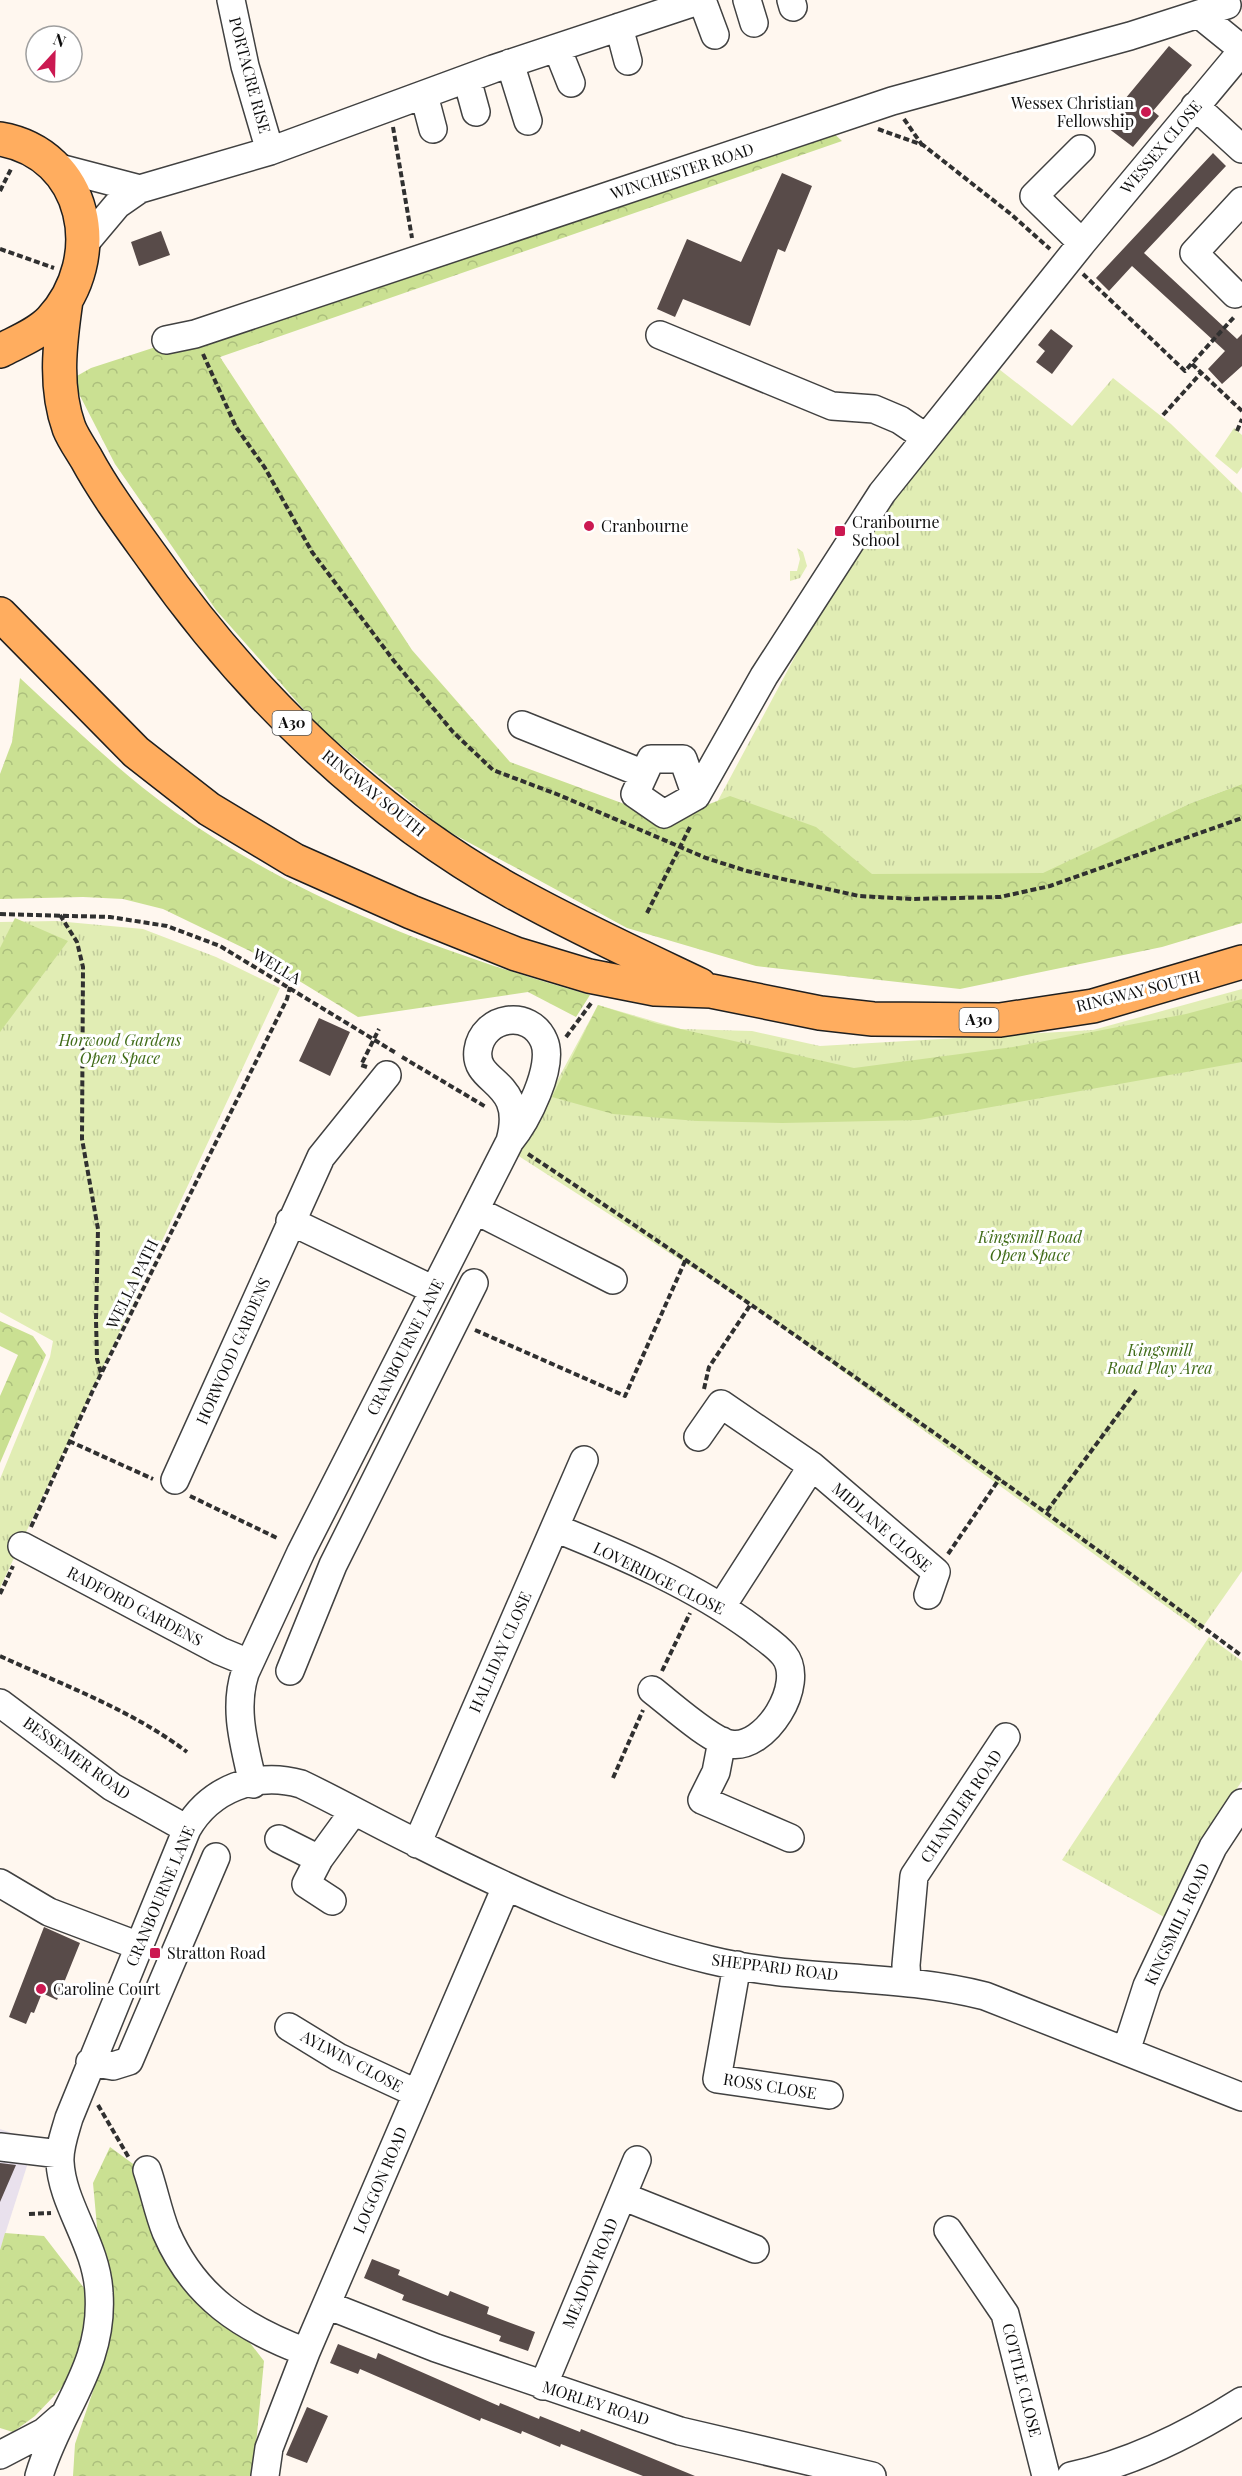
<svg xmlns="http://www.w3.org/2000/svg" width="1242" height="2476" font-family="'Playfair Display',serif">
	<defs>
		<pattern id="grass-tufts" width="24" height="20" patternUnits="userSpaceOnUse" patternTransform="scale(1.5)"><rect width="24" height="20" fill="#e1edb4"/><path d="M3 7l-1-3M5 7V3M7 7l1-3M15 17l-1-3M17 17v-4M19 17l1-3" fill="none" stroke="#c0ca9a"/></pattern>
		<pattern id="forest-crowns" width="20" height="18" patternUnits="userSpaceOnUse" patternTransform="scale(1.5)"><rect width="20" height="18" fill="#cae092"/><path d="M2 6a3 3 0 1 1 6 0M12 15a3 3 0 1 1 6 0" fill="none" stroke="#acbf7d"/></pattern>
	</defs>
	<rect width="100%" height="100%" fill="#fff7ef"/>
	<path fill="#e9e1ed" d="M0,2129l35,12 -35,109z"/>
	<path fill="url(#grass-tufts)" d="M995,366l77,60 41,-48 58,46 71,69v291l-51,19 -148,71h-172l-172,-38 107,-200 99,-151z
		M1234,428l8,7v32l-5,7 -22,-18z
		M797,548l6,4 4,14 -7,12 -10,3v-10h7l3,-12z
		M56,921l87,8 73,28 64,31 -280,600v-109l50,-122 3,-16 -53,-29v-390z
		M1242,989v582l-42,60 -445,-323 -238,-153 81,-150 83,24 71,2 68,15 273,-16z
		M1209,1637l33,24v120l-31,45 -47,91 -102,-57z"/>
	<path fill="url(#forest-crowns)" d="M829,129l13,12 -622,216 192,293 98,112 158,58 62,-24 86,31 56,47 171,-1 148,-70 51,-19v139l-80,24 -202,42 -204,-23 -129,-38 -183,-99 -123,-100 -105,-119 -101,-146 -39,-76 -1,-11 16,-9z
		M20,678c50,46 99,94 155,134 125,88 269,142 415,183l-14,22 -48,-25 -170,25 -106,-65 -89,-43 -40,-10 -40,-2 -83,2v-125l12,-32z
		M15,918l53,23 -68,91v-84z
		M1242,999v63l-323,58 -137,3 -85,-2 -84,-7 -61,-17 46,-92 60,19 196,44 159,-21 173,-33z
		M0,1321l33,15 13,19 -46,108v-67l18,-41 -18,-9z
		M110,2147l30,22 8,42 116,150 -11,115h-180l2,-32 33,-97 -15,-164z
		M5,2233l39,3 40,52 7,28 -19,61 -37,39 -22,16 -13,-4v-178z"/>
	<path fill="#584b49" d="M1169,46l23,19 -39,46 6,5 -26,31 -25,-19 21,-25 -4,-4z
		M1213,153l13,13 -82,87 93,86 5,-5v32l-20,18 -14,-15 17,-18 -93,-85 -23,25 -13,-13z
		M782,173l30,13 -27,66 -7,-3 -28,77 -67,-27 -8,18 -18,-8 30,-70 54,23z
		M161,231l9,24 -31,11 -8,-24z
		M1051,329l22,17 -21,28 -16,-12 9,-11 -7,-6z
		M319,1018l31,14 -20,44 -31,-15z
		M44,1927l36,16 -23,57 -15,-7 -8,20 -3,-1 -5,12 -17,-7z
		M0,2163l16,2 -16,37z
		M372,2259l28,11 -2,5 50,21 2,-5 39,16 -2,7 48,18 -7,19 -29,-10 2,-5 -99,-36 2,-5 -40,-17z
		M338,2344l38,15 2,-6 121,53 1,-3 39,16 1,-3 40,16 1,-3 114,47h-52l-82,-32 -1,3 -38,-16 -1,3 -40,-16 -1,3 -120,-52 -2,5 -28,-11z
		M307,2407l21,9 -21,47 -21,-8z"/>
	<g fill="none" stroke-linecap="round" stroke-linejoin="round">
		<g stroke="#414141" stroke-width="30">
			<path id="minor" d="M231,0l14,66 25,85
				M702,0l13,35
				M747,0l7,23
				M791,0l2,7
				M1200,15l42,34
				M619,27l9,34
				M557,48l14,35
				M510,63l18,58
				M467,79l9,33
				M424,95l9,34
				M1195,106l47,43
				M1081,149l-47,47 48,47
				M52,166l88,23
				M85,243l32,-38 23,-16 130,-38 223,-82 208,-69
				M1235,294l-41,-41 48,-52
				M660,335l172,71 42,3 26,11 25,17
				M166,340l29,-6 697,-233 238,-65 97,-31
				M522,725l122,49
				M696,796l-13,-37h-32l-16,35 29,20 32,-18 68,-120 118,-183 200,-250 160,-192
				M475,1210l138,70
				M290,1221l144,69
				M698,1437l23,-33 91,62 124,106 -8,23
				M175,1480l146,-323 66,-82
				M555,1528c67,27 140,58 198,101 10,8 23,16 31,26 23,29 -19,96 -54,89 -19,-3 -61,-41 -78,-54
				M22,1546l198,105 29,12
				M722,1606l90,-140
				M290,1671l43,-106 141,-282
				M0,1703l112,84 75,42
				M722,1741l-6,31 -14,28 88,38
				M253,1784c-8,-37 -20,-74 -8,-111l56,-121 209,-411c17,-62 -37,-56 -32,-91 5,-34 52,-42 66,-9 11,25 -18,81 -34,100
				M279,1839l40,20
				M417,1844l167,-384
				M0,1883l49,29 90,34
				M332,1901l-26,-17 13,-25 35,-48
				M737,1965l-20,114 112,16
				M907,1982l-1,-17 8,-89 92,-139
				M289,2027l49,30 78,36
				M1126,2051l21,-65 66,-139 29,-44
				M90,2062l23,4 16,-5 87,-204
				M0,2147l60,7
				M147,2170c7,20 11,42 19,62 28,65 76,96 140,120
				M622,2196l133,53
				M948,2230l57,84 41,162
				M327,2305l109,43 244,83 192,45
				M543,2386l94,-226
				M0,2455l44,-23 16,-14
				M39,2476c20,-67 65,-109 60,-183 -2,-48 -37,-88 -39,-131 -1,-14 5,-30 9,-44l118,-289c23,-40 69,-58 114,-45 40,19 78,41 118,60 93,47 189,91 291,116 90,22 185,13 275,36l257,101
				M265,2476l4,-28 37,-96 200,-465
				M1071,2476c61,-13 119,-42 171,-75"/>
		</g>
		<g stroke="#1f1f1f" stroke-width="36">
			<path id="major" d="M0,139c87,15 108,119 51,181 -13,14 -34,22 -51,31
				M66,300c-6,42 -12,86 3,128 4,10 11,20 17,30 19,35 43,67 66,99 94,134 217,255 361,335 61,34 124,63 187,93
				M0,614l136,138 73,57 85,51 117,52 105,42 73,22 66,13 56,2 109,22 53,6 127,1 93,-14 149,-44"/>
		</g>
		<path stroke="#303030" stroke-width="4" stroke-dasharray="6 3" stroke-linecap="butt" d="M904,119l18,26
			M393,127l19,111
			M878,129l45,16 89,70 38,34
			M0,191l12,-24
			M0,249l54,19
			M1083,274l102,97 50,-55
			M203,354l33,73 29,41 47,84 82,109 59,71 40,38 66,25 147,63 41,13 112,25 53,3 88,-2 50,-11 192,-68
			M1192,364l50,47
			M1163,415l38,-42
			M1237,431l5,-12
			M647,913l44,-88
			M0,914l110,3 57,9 53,20 176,107
			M60,915l17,27 6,25 -1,172 16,90 -2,91 1,39 4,14
			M566,1037l26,-35
			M402,1057l84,50
			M367,1067l-6,-2 18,-36
			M528,1154c243,161 480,329 714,502
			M475,1330l150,66 61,-137
			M704,1389l5,-22 42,-63
			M69,1441l84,38
			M190,1496l87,42
			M1047,1511l90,-122
			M31,1527l62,-137 194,-391 3,-12
			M948,1554l52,-76
			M0,1594l13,-28
			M0,1656c63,29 132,54 187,96
			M662,1671l28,-58
			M613,1778l30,-68
			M98,2105l31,53
			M29,2214l22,-1"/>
		<use href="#minor" stroke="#fff" stroke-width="27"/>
		<use href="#major" stroke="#ffad5f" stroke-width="33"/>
	</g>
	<g fill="#cb1951" stroke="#fff" stroke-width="2">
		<circle cx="1146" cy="112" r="6"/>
		<circle cx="589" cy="526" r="6"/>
		<rect x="834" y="525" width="12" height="12" rx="3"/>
		<rect x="149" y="1947" width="12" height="12" rx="3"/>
		<circle cx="41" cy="1989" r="6"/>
	</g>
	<g text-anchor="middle" stroke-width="6" stroke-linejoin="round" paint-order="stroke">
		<g fill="#fff" stroke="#565656" stroke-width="1.5">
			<rect x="272.5" y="711" width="39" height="24" rx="4.5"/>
			<rect x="959.5" y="1008" width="39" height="24" rx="4.5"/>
		</g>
		<g font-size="15" font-weight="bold" fill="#0e0e0e">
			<text x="292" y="728">A30</text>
			<text x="979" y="1025">A30</text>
		</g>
		<g font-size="16" fill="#0e0e0e" stroke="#fff">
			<text transform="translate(250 75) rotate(75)" y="6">PORTACRE RISE</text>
			<text transform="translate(1161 147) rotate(-50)" y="6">WESSEX CLOSE</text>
			<text transform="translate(682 171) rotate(-18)" y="6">WINCHESTER ROAD</text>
			<text transform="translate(374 793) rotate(39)" y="6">RINGWAY SOUTH</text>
			<text transform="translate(277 966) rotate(31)" y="6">WELLA</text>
			<text transform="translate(1138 991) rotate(-14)" y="6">RINGWAY SOUTH</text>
			<text transform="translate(132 1284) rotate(-64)" y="6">WELLA PATH</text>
			<text transform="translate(405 1347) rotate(-63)" y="6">CRANBOURNE LANE</text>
			<text transform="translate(233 1351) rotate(-66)" y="6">HORWOOD GARDENS</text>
			<text transform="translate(882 1527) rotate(41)" y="6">MIDLANE CLOSE</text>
			<text transform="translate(659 1578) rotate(26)" y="6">LOVERIDGE CLOSE</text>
			<text transform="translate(135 1606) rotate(28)" y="6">RADFORD GARDENS</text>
			<text transform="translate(500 1652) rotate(-66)" y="6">HALLIDAY CLOSE</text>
			<text transform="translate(77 1758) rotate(36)" y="6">BESSEMER ROAD</text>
			<text transform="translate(961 1806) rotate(-56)" y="6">CHANDLER ROAD</text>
			<text transform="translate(160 1896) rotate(-67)" y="6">CRANBOURNE LANE</text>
			<text transform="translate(1177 1924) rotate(-65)" y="6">KINGSMILL ROAD</text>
			<text transform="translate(775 1967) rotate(7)" y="6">SHEPPARD ROAD</text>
			<text transform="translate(352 2061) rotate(28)" y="6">AYLWIN CLOSE</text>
			<text transform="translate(770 2086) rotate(9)" y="6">ROSS CLOSE</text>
			<text transform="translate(380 2180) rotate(-67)" y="6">LOGGON ROAD</text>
			<text transform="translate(590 2273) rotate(-67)" y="6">MEADOW ROAD</text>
			<text transform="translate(1022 2380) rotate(76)" y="6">COTTLE CLOSE</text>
			<text transform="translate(596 2403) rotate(18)" y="6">MORLEY ROAD</text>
		</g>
		<g font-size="16" fill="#0e0e0e" stroke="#fff" text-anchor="start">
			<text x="1134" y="109" text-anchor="end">Wessex Christian<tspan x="1134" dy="18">Fellowship</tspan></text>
			<text x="852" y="528">Cranbourne<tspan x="852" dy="18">School</tspan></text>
			<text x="601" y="532">Cranbourne</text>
			<text x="167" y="1959">Stratton Road</text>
			<text x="53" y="1995">Caroline Court</text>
		</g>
		<g font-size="16" font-style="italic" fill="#406c18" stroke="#fff">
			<text x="120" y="1046">Horwood Gardens<tspan x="120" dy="18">Open Space</tspan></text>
			<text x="1030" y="1243">Kingsmill Road<tspan x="1030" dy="18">Open Space</tspan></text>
			<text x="1160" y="1356">Kingsmill<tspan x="1160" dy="18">Road Play Area</tspan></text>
		</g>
	</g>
	<g transform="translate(54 54) rotate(22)"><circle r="28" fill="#ffffff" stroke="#9f9f9f" stroke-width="1.5"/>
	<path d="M0-4.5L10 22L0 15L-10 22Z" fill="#cb1951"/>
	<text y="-9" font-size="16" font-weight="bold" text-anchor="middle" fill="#0e0e0e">N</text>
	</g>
</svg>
